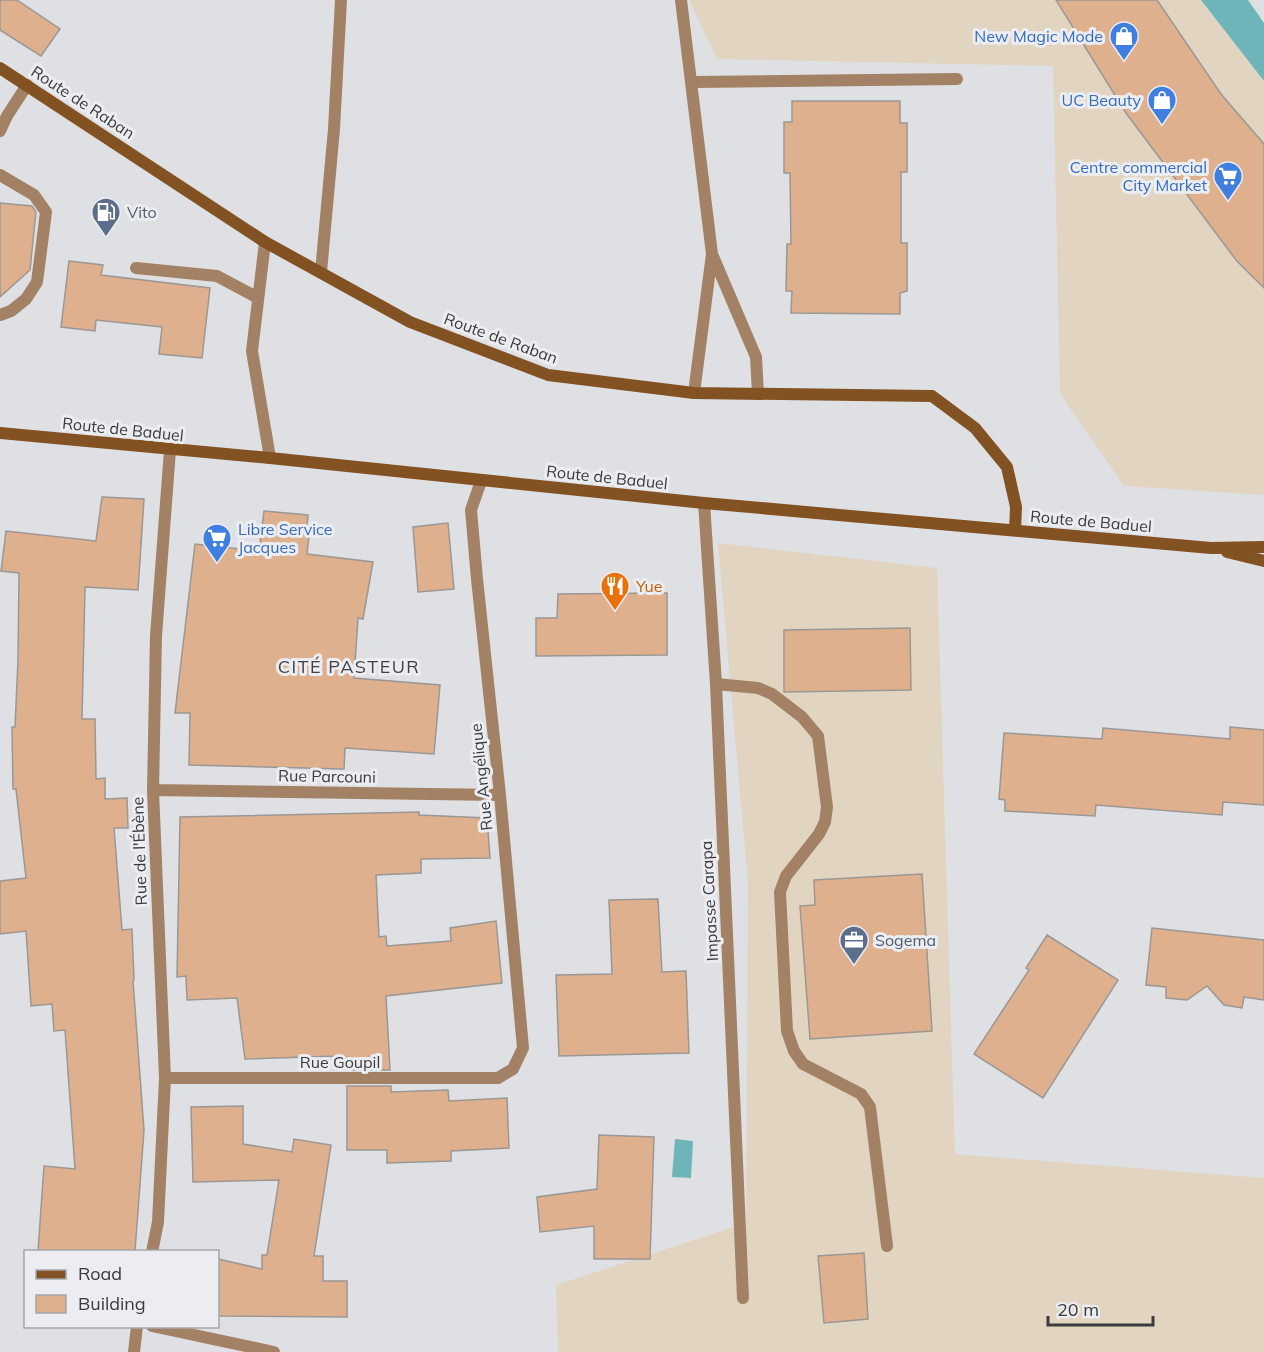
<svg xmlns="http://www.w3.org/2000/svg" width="1264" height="1352" font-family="Mulish,sans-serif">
	<rect width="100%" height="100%" fill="#dfe0e4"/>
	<path fill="#e1d5c1" d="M689,0h512l63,81v414l-140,-9 -64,-92 -7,-328 -336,-7z
		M718,543l219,25 18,586 309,24v174h-706l-2,-67 190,-62 2,-339z"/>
	<path fill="#6eb5ba" d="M1201,0h47l16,23v58z
		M675,1139l18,2 -2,37 -19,-1z"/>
	<path fill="#dfb08e" stroke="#9a9794" stroke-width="1.5" d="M0,0h17l43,29 -19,27 -41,-26z
		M1056,0h101l64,94 43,50v144l-28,-28 -110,-147z
		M792,101h108v22h7v49h-6v71h6v48l-7,2v21l-109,-1 1,-22h-6l1,-47h4l-1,-71h-6v-51h8z
		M0,203l32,3 4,6 -6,58 -30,27z
		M69,261l34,4 -2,10 109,13 -8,70 -43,-4 3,-27 -66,-7 -1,11 -34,-4z
		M102,497l42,2 -6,91 -53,-3 -3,132h13l1,60 9,-1v21l22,-1 1,30h-14l8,102 10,-1 2,51 -1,1 11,149 -9,121h-97l6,-85 31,3 -10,-139 -11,1 -2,-27 -21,2 -5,-75 -26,3v-53l26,-3 -10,-89h-3l-1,-62h3l3,-67 1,-87 -18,-2 5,-40 90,10z
		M264,511l44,4 -1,10 3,2 -3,27 66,8 -10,57 -5,-1 -4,60 86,7 -6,69 -89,-6 -1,21 -155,-4 1,-52h-15l20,-169 64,7z
		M448,523l6,66 -36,3 -5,-65z
		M667,593v62l-131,1v-38h21l1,-24z
		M910,628l1,62 -127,2v-62z
		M1230,727l34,3v75l-41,-3 -1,13 -126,-10 -1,11 -90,-5v-11l-6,-1 5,-66 98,6 1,-11 127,11z
		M419,812v3l68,3 3,40 -69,1v14l-45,2 3,62 7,-1 1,10 64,-5 -1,-13 46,-7 6,62 -116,13 4,74h-43v-13l-9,1v-2l-93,3 -8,-61 -50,2 -1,-24 -9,1 3,-160z
		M922,874l10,157 -122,8 -10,-133 15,-1 -1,-25z
		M658,899l4,73 24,-1 3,82 -130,3 -3,-81 56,-1 -3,-74z
		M1152,928l112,12v60l-20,-3 -2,11 -18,-3 -17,-19 -20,14 -21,-2v-11l-20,-2z
		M1047,935l71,45 -75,118 -69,-44 55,-84 -3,-2z
		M347,1086h44v6l57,-2 1,11 58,-3 2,50 -58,3v10l-64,2v-13h-40z
		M243,1106v38l49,8 2,-13 37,6 -17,111h9v25h24v36l-129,-1v-57l44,10v-14h5l12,-75 -86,2 -2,-75z
		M599,1135l55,2 -4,122h-56v-33l-54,6 -3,-35 60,-8z
		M864,1253l4,66 -44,4 -6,-67z"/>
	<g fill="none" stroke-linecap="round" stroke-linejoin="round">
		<path stroke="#a38164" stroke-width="12" d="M692,82l265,-3
			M0,131l7,-15 20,-31
			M0,175l34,20 12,17 -9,70 -11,17 -15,12 -11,4
			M265,242l-13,109 18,107
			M136,268l81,8 41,22
			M321,272l13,-143 7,-129
			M716,684l42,4 14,6 30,23 16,19 9,71 -2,15 -6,12 -33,42 -6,16 7,139 7,20 9,13 58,30 9,13 17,139"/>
		<path stroke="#a38164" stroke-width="12" d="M681,0l31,254 -18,139
			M712,254l44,103 2,37
			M704,503l12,181 27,614
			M153,790l347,5
			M165,1078h333l15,-9 10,-21 -23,-253 -23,-216 -6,-69 10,-29
			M152,1252l6,-30 7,-144 -12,-288 3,-154 14,-186
			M152,1326l122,26
			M134,1352l3,-26"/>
		<path stroke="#835223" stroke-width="12" d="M0,68l265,174 145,80 138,53 146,18 238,3 43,32 32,39 9,40 -1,23
			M0,433l270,25 434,45 507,45 53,-1
			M1227,552l37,9"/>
	</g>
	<defs>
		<g id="shop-pin" transform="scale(1.5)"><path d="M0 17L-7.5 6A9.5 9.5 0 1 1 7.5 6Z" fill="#3f7fe0" stroke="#ecedf1"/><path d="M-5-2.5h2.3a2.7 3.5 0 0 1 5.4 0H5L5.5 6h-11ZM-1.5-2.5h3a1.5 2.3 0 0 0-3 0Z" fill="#fff"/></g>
		<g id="supermarket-pin" transform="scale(1.5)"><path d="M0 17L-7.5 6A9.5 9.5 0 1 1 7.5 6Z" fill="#3f7fe0" stroke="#ecedf1"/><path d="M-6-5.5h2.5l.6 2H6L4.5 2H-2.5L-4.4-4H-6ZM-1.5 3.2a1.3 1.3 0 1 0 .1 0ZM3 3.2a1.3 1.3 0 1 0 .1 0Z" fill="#fff"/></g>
		<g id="fuel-pin" transform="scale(1.5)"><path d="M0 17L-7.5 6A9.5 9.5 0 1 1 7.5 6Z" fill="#5c6f8a" stroke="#ecedf1"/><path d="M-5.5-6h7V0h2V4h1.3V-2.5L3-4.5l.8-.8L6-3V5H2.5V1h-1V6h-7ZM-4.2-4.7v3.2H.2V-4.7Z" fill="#fff"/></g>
		<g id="restaurant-pin" transform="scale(1.5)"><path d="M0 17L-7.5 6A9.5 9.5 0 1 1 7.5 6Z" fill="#e8710a" stroke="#ecedf1"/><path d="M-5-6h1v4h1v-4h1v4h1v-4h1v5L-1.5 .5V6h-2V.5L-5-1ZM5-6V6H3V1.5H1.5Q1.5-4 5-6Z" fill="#fff"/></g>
		<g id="office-pin" transform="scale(1.5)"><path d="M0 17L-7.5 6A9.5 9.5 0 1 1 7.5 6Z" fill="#5c6f8a" stroke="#ecedf1"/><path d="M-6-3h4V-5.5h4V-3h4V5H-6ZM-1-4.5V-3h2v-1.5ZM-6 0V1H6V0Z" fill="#fff"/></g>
	</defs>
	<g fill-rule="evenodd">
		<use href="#shop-pin" x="1124" y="36"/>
		<use href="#shop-pin" x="1162" y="100"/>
		<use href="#supermarket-pin" x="1228" y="176"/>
		<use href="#fuel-pin" x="106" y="212"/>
		<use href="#supermarket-pin" x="217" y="538"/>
		<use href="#restaurant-pin" x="615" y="586"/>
		<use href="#office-pin" x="854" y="940"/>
	</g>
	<g text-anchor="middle" stroke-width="6" stroke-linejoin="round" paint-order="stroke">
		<g font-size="16" fill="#366cbe" stroke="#ecedf1" text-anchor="end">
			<text x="1103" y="42">New Magic Mode</text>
			<text x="1141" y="106">UC Beauty</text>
			<text x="1207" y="173">Centre commercial<tspan x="1207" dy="18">City Market</tspan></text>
			<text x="238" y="535" text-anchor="start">Libre Service<tspan x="238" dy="18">Jacques</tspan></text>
		</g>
		<g font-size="16" fill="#3a3b3c" stroke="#ecedf1">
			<text transform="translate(83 102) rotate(33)" y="6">Route de Raban</text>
			<text transform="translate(501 338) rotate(20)" y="6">Route de Raban</text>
			<text transform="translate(123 429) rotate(6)" y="6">Route de Baduel</text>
			<text transform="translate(607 477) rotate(6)" y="6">Route de Baduel</text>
			<text transform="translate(1091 521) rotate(5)" y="6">Route de Baduel</text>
			<text transform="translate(327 776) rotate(1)" y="6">Rue Parcouni</text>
			<text transform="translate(481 777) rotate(-96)" y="6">Rue Angélique</text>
			<text transform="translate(139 851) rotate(-92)" y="6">Rue de l'Ébène</text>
			<text transform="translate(709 901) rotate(-93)" y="6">Impasse Carapa</text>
			<text x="340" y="1068">Rue Goupil</text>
		</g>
		<g font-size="16" fill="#4e5e75" stroke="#ecedf1" text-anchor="start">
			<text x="127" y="218">Vito</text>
			<text x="875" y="946">Sogema</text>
		</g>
		<g font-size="16" fill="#c56008" stroke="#ecedf1" text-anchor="start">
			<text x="636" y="592">Yue</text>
		</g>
		<g font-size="18" letter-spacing="1.5" fill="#414245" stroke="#ecedf1">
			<text x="349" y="673">CITÉ PASTEUR</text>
		</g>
	</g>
	<rect x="24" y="1250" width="195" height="78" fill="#ecedf1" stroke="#a5a6a9" stroke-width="1.5"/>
	<rect x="36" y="1270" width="30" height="9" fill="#835223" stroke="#a5a6a9" stroke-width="1.5"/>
	<text x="78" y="1280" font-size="18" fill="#3a3b3c">Road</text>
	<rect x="36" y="1295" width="30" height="18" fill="#dfb08e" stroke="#a5a6a9" stroke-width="1.5"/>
	<text x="78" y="1310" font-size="18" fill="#3a3b3c">Building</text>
	<path d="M1048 1316v9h105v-9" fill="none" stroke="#3a3b3c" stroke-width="3"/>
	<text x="1057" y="1316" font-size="18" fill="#3a3b3c" stroke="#ecedf1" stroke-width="4.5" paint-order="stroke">20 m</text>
</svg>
